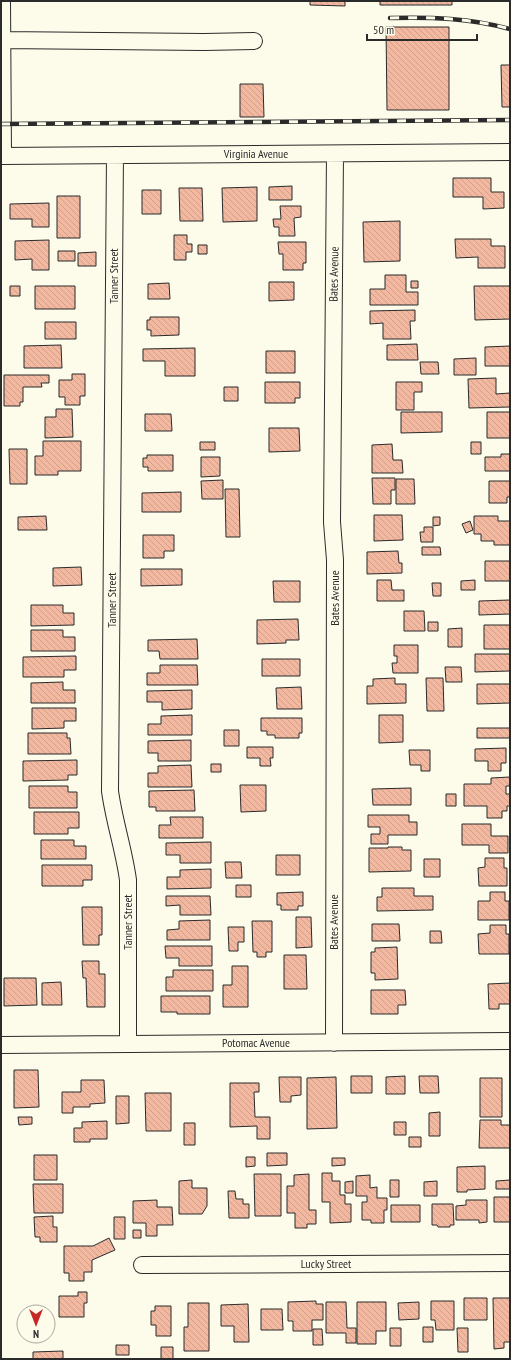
<svg xmlns="http://www.w3.org/2000/svg" width="511" height="1360" font-family="'PT Sans Narrow',sans-serif">
	<defs>
		<pattern id="building-back-hatch" width="6" height="6" patternUnits="userSpaceOnUse"><rect width="6" height="6" fill="#f2b8a0"/><path d="M-1 5l2 2M0 0l6 6M5-1l2 2" fill="none" stroke="#d09e8a"/></pattern>
	</defs>
	<rect width="100%" height="100%" fill="#fdfbea"/>
	<path fill="url(#building-back-hatch)" stroke="#2b2b2b" d="M310,1h35v5l-35,-1z
		M380,1h72v4h-72z
		M386,27h63v83h-62z
		M501,65h9v42h-8z
		M240,84h23l1,33h-24z
		M453,178h38v14h13v16l-21,1v-12h-30z
		M292,186v14h-23v-13z
		M257,187v34l-34,1 -1,-34z
		M179,188h23l1,33h-23z
		M142,190h19v24h-19z
		M57,196h23v42h-23z
		M49,203v24h-17v-8h-22v-15z
		M280,206h21v11l-7,1 1,18h-16v-9h-5l-1,-8h8z
		M400,221v40l-36,1 -1,-40z
		M174,235h13v9h5v8h-6v8h-12z
		M455,239h36v7h14v22h-27v-11l-22,1z
		M49,240v30h-17v-11l-17,1v-19z
		M278,242h28v21h-3v7h-20v-16h-4z
		M198,245h9v9h-9z
		M58,251h17v10h-17z
		M96,252v14h-18v-13z
		M385,275h21v17h12v13h-48v-16h15z
		M411,281h7v7h-7z
		M269,282h25v18l-25,1z
		M169,283l1,16h-22v-15z
		M10,286h10v10h-10z
		M35,286h40v23h-40z
		M474,286h36v33l-35,1z
		M415,310v11h-5l1,18h-28v-16l-13,1v-13z
		M150,317h29v18l-28,1v-6h-4v-10h3z
		M45,322h31v17h-31z
		M417,344l1,16h-31v-15z
		M61,345l1,23h-38v-22z
		M510,346v20h-25v-19z
		M195,348v28h-30v-15h-22v-12z
		M266,351h29v22h-29z
		M476,358v17h-22v-16z
		M420,362h18l1,12h-18z
		M72,374h13v22h-5v9h-15v-8h-6v-17h13z
		M4,375h45v8h-8l1,4h-19v15h-3v4h-16z
		M496,378v16l14,-1v14l-41,1 -1,-29z
		M265,382h35v16h-5v5h-30z
		M396,382h26v10h-8v18h-18z
		M224,387h14v14h-14z
		M56,409h16l1,28 -28,1v-21h11z
		M401,412h41v20l-41,1z
		M487,412h23v26h-23z
		M145,414h26l1,17h-27z
		M269,428h30l1,23 -31,1z
		M43,441h38v30h-23v4h-23v-19h8z
		M200,442h15v8h-15z
		M471,442h10v12h-10z
		M392,444l1,16h9l1,13h-31v-28z
		M9,449h18v35h-17z
		M501,454h9v17h-25v-14h16z
		M147,455h26v16h-25v-4h-5v-9h4z
		M201,457h19v19l-19,1z
		M372,478h23v12h-4v14h-18z
		M396,479h18l1,25h-19z
		M223,480v19h-21l-1,-18z
		M489,481h21v16h-3v6h-18z
		M225,489h14l1,48h-14z
		M181,492v20h-39v-19z
		M374,515h28l1,25 -29,1z
		M46,516l1,14h-29v-13z
		M474,516h24v5h12v24h-16v-4h-13v-7h-7z
		M433,517h7v8l-7,1z
		M470,521l3,9 -7,3 -4,-9z
		M424,527h9v15h-12l-1,-10h4z
		M143,535h31v16h-10v7h-21z
		M422,547h18l1,8h-19z
		M398,551l1,12h3v10l-35,1v-22z
		M485,561h25v20h-25z
		M81,567l1,18 -29,1v-18z
		M141,569h41v16l-41,1z
		M377,580h14l1,10h12v11h-27z
		M475,580v10h-14v-9z
		M273,581h27v21h-26z
		M432,583h9v13h-8z
		M510,600v14l-31,1v-14z
		M31,605h32v8h11v12l-43,1z
		M404,611h20l1,20h-21z
		M298,619l1,21h-13v3l-29,1v-24z
		M428,622h10v9h-10z
		M484,625h26v24h-26z
		M462,628v19h-14v-18z
		M31,630h32v7h12v14h-44z
		M197,639l1,20h-38l-1,-8h-11v-11z
		M394,645h24v28h-25l-1,-10h5v-7h-3z
		M475,654h35v17l-35,1z
		M76,656v14h-12v7h-41v-20z
		M262,659h38v17h-38z
		M160,665h37l1,20h-51v-12h13z
		M445,667h16l1,15h-16z
		M395,678v6h11v19l-39,1v-18h6v-7z
		M426,678h17l1,33h-17z
		M63,682v8h12v13h-44v-20z
		M477,684h33v19l-33,1z
		M301,687l1,22h-25l-1,-21z
		M192,690v19l-30,1v-8h-15v-11z
		M32,708h44v13h-12v7l-32,1z
		M192,715v20h-44v-11h13v-8z
		M379,715h24v27l-24,1z
		M261,718h41v15h-3v5h-24v-3h-8v-4h-6z
		M477,728h33v10h-33z
		M224,730h15v16h-15z
		M28,733h39v5h3l1,16h-43z
		M191,740v21h-33v-8h-10v-12z
		M247,747h26v11h-3l1,8h-11v-8h-13z
		M506,748v15h-5v8h-13v-10h-13v-12z
		M409,750h21v21h-9v-6h-11z
		M77,760v15h-9v5l-45,1v-20z
		M211,764h10v8h-10z
		M191,765l1,22h-44v-14h10v-7z
		M510,777v9h-4v8h4v12h-3v5h-5v7h-15v-12h-23v-22h27v-6z
		M240,785h26v26l-25,1z
		M29,786h39v6h9v16h-48z
		M411,788v17h-38l-1,-16z
		M194,790l1,21h-39v-4h-7v-16z
		M446,794h10v12h-10z
		M34,812h45v16h-11v6h-34z
		M368,815h41v7h8v13h-29v9h-17v-10h9v-7h-12z
		M170,817h33v21h-44v-13h12z
		M462,824h29v12h17v17h-19v-8h-27z
		M41,840h33v6h12v13h-45z
		M211,842v21h-31v-8h-14v-12z
		M388,847h14v3h9v21l-42,1v-24h19z
		M276,855h24v20h-24z
		M485,858h19v10h3v18h-28l-1,-18 7,-1z
		M424,859h16v18h-16z
		M225,862h16l1,16h-16z
		M42,865h50v15h-9v6h-41z
		M211,869v19l-44,1v-12h13v-7z
		M236,885h15v12h-15z
		M382,888h32v8h19v14l-56,1v-14h5z
		M303,892v14h-5v4h-17v-5h-4v-12z
		M490,892h15v9h4v19h-31v-19h12z
		M166,896h44l1,19h-31v-10l-14,1z
		M82,907h20v28h-3v10h-16z
		M296,917h15l1,30 -16,1z
		M210,920v20h-43v-10l12,-1v-8z
		M252,921h20v31h-6v5h-9v-5h-4z
		M372,924h27l1,17h-28z
		M490,925h16v9h3v20h-30l-1,-20 12,-1z
		M228,927h16v15h-6v9h-9z
		M430,931h11l1,12h-12z
		M165,946h47v20h-33v-8h-13z
		M397,947l1,32 -23,1v-7h-4v-21h4v-4z
		M284,955h22l1,34h-23z
		M82,961h17v13h6v33h-18l-1,-29h-3z
		M232,966h16v41h-25v-22h9z
		M173,970h40v21h-47v-14h7z
		M4,978h32l1,27 -33,1z
		M61,982l1,23h-20v-22z
		M510,983v21h-11v5h-10l-1,-25z
		M371,990h34l1,15h-8v9h-27z
		M161,996h49v18h-33v-2h-16z
		M14,1070h24l1,37 -25,1z
		M351,1076h21v17h-21z
		M405,1076v18h-19v-17z
		M419,1076h19l1,17h-19z
		M279,1077h22v18l-10,1v6h-11z
		M336,1077l1,51 -30,1v-51z
		M480,1078h22v39h-22z
		M81,1080h23l1,23 -15,1v3h-17v6h-11v-21h19z
		M230,1083h29v9h-5l1,25h15v22h-13v-13l-27,1z
		M145,1093h26v38h-25z
		M116,1096h13v27l-13,1z
		M440,1112v24h-11v-23z
		M18,1117h14v7l-13,1z
		M480,1120h21v5h9v23h-31z
		M107,1121v18h-17v3h-16v-14h8v-6z
		M394,1122h12v13h-12z
		M184,1123h11v22h-11z
		M409,1137h12v10h-12z
		M267,1153h20v12l-20,1z
		M34,1155h23v25h-23z
		M246,1157h9v9l-9,1z
		M332,1158h13v7l-13,1z
		M485,1166v23l-18,1v2h-10v-25z
		M322,1173h10v8h8v14h5v9h6v18l-21,1v-21h-8z
		M254,1174h27v42h-26z
		M309,1174v36h7v14h-9v4h-12v-15h-8v-27h7v-11z
		M370,1175v13l7,-1v11h10v12h-3v13h-13v-3h-9v-18h5v-6h-11v-20z
		M192,1180v8h15v18l-5,8h-23v-33z
		M390,1180h9v17h-9z
		M510,1180v9h-14v-8z
		M353,1181v12h-8v-11z
		M437,1181v15h-13v-14z
		M33,1184h30v29h-29z
		M228,1191h7l1,8h7v5h6v14h-20z
		M494,1197h16v25h-16z
		M157,1200v7h15l1,18h-16v11h-11v-13h-13v-22z
		M466,1200h21v22l-8,1v-3h-23v-14l10,-1z
		M432,1204h21l1,21h-4v2h-12l-1,-2h-5z
		M391,1205h29v17h-29z
		M53,1216v11h4v15h-17v-5h-5l-1,-20z
		M114,1217h11v22h-11z
		M133,1230h8v8h-8z
		M109,1238l6,12 -23,10v12h-8v9h-15v-8h-5v-27h29z
		M78,1292h9v11h-3v14h-25v-21h19z
		M464,1298h23v22h-23z
		M493,1298h17v44h-6v6l-10,1z
		M316,1301v3h7v16h-11v11h-19v-10h-5v-19z
		M431,1301h23v29h-18l-1,-10h-4z
		M326,1302h20l1,26h9v15h-10v-10h-20z
		M357,1302h29v29h-10v13h-19z
		M419,1302v17l-20,1 -1,-17z
		M188,1303h21v48h-25v-24h4z
		M248,1304l1,38h-15v-16h-13v-21z
		M155,1306h16v30h-15v-11h-5v-14h4z
		M261,1309h21l1,21h-22z
		M423,1327h10v15h-10z
		M390,1328h11v18h-11z
		M457,1328h11v24h-10z
		M313,1329h9l1,16h-10z
		M116,1345h13v10h-13z
		M161,1347h12v12h-12z
		M63,1351v8h-30v-7z"/>
	<g fill="none" stroke-linecap="round" stroke-linejoin="round">
		<g stroke="#2b2b2b" stroke-width="18">
			<path id="minor" d="M2,1l1,155
				M2,40l202,2 50,-1
				M115,155l-5,636c4,30 14,59 18,89v164
				M1,156l509,-4
				M334,1043l1,-483 -3,-38 3,-368
				M1,1045l509,-4
				M142,1265l368,-2"/>
		</g>
		<use href="#minor" stroke="#fdfbea" stroke-width="16"/>
		<g stroke="#2b2b2b" stroke-width="4.5">
			<path id="rail" d="M390,18c42,-1 79,0 120,11
				M1,124l509,-4"/>
		</g>
		<use href="#rail" stroke="#fdfbea" stroke-width="3" stroke-dasharray="9" stroke-linecap="butt"/>
	</g>
	<g text-anchor="middle" stroke-width="3" stroke-linejoin="round" paint-order="stroke">
		<g font-size="12" fill="#2b2b2b" stroke="#fdfbea">
			<text x="256" y="158">Virginia Avenue</text>
			<text transform="translate(334 274) rotate(-89)" y="4">Bates Avenue</text>
			<text transform="translate(114 276) rotate(-90)" y="4">Tanner Street</text>
			<text transform="translate(335 598) rotate(-90)" y="4">Bates Avenue</text>
			<text transform="translate(112 600) rotate(-90)" y="4">Tanner Street</text>
			<text transform="translate(128 922) rotate(-90)" y="4">Tanner Street</text>
			<text transform="translate(334 922) rotate(-90)" y="4">Bates Avenue</text>
			<text x="256" y="1047">Potomac Avenue</text>
			<text x="326" y="1268">Lucky Street</text>
		</g>
	</g>
	<rect width="511" height="1360" fill="none" stroke="#2b2b2b" stroke-width="4"/>
	<g transform="translate(36 1324) rotate(180)"><circle r="19" fill="#fdfbea" stroke="#a9a89e"/>
	<path d="M0-3L7 15L0 10L-7 15Z" fill="#c62828"/>
	<text y="-6" font-size="11" font-weight="bold" text-anchor="middle" fill="#2b2b2b">N</text>
	</g>
	<path d="M367 34v6h110v-6" fill="none" stroke="#2b2b2b" stroke-width="2"/>
	<text x="373" y="34" font-size="12" fill="#2b2b2b" stroke="#fdfbea" stroke-width="3" paint-order="stroke">50 m</text>
</svg>
